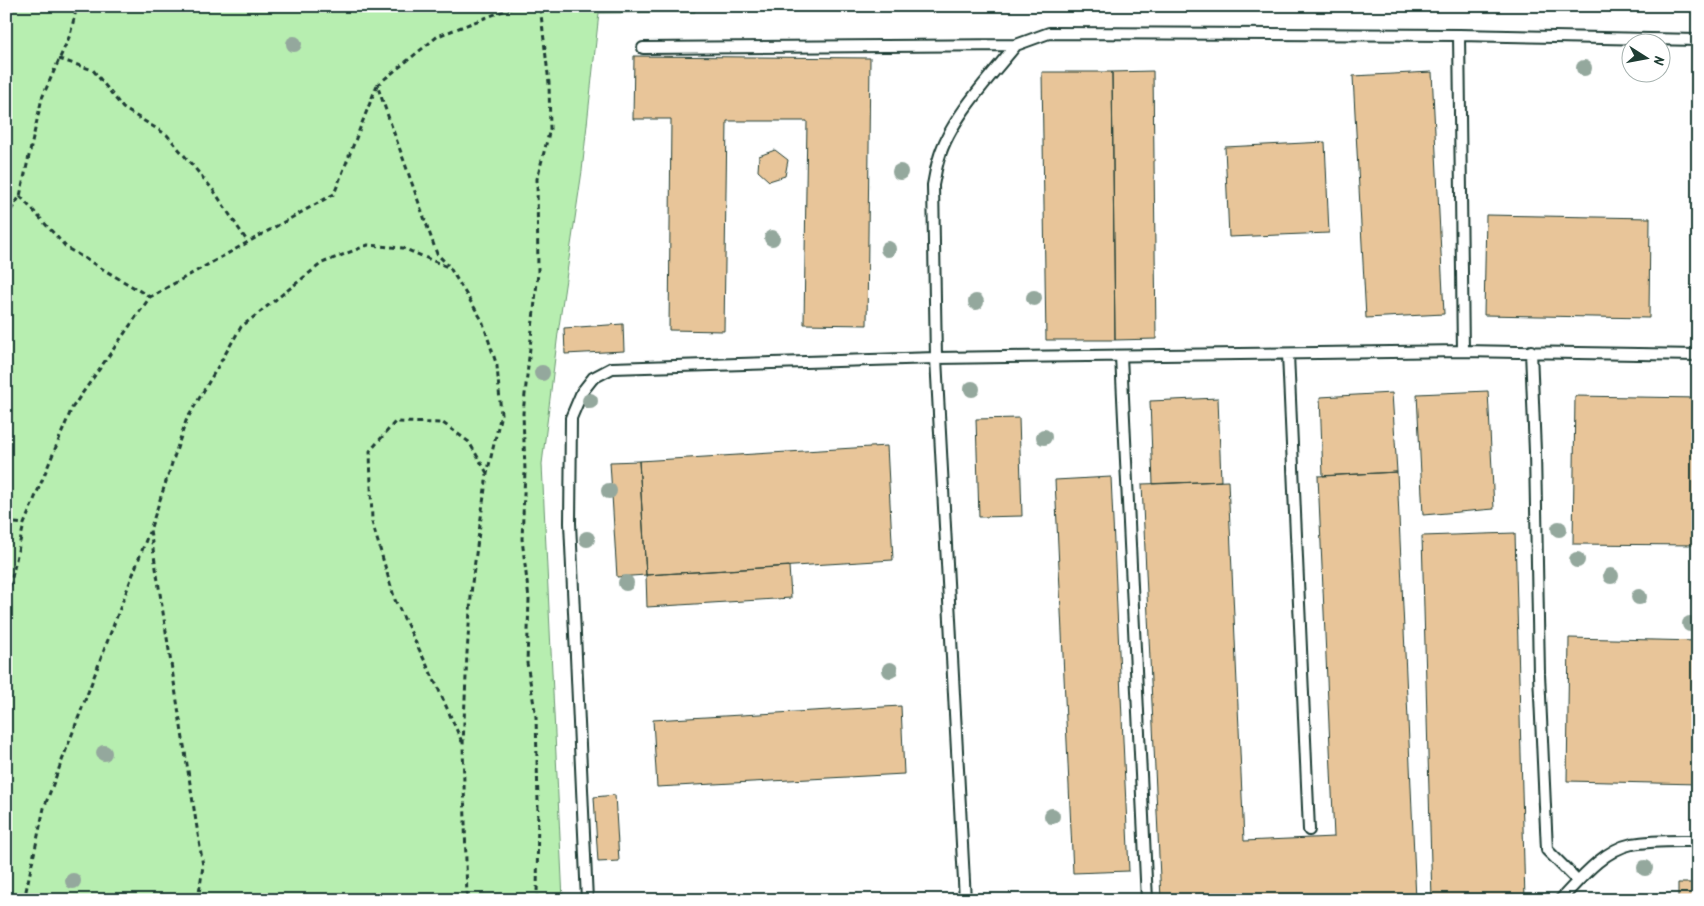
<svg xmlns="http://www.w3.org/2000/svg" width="1704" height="906" font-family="Kalam,sans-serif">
	<rect width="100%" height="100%" fill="#fff"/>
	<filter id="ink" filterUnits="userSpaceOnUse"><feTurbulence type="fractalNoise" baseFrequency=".02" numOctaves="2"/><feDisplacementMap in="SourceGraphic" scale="10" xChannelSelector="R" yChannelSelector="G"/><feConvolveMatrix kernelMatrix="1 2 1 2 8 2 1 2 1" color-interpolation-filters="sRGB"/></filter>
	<g filter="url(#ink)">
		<path fill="#b7eeb0" stroke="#6b9672" d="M6,6h689v6l-96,1 -17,158 -24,162 -16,131 21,436h-557z"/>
		<path fill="#e8c599" stroke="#1f3d34" d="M634,56l236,2 -3,267 -63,-1 3,-203h-80l-3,210 -55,-1 2,-211h-38z
			M1153,71l3,268 -41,1 -3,-268z
			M1042,72h70l3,268h-69z
			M1432,72l12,242 -78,4 -13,-242z
			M1325,142l4,91 -100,4 -4,-90z
			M775,150l13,10 -3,16 -16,5 -11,-10 1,-15z
			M1486,215l164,3 -1,100 -165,-3z
			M623,324l1,27 -59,3 -1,-26z
			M1488,391l6,118 -71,6 -6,-121z
			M1392,393l5,79 -74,4 -3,-79z
			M1575,396l123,2v147l-125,-1z
			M1218,398l3,83 -68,3 -3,-83z
			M1019,418l3,98 -43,1 -3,-98z
			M887,446l6,114 -247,15 -7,-114z
			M639,461l7,114 -29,2 -7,-115z
			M1397,472l19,428h-255l-19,-416 86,-3 16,360 90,-4 -16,-361z
			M1111,477l18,394 -56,2 -18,-393z
			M1515,533l10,367h-93l-10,-364z
			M789,566l2,32 -144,9 -1,-32z
			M1569,638l129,3v143l-131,-3z
			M901,706l3,68 -247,13 -4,-67z
			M615,795l4,66 -21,1 -4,-65z
			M1678,883h20v17h-20z
			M911,896v4h-68z"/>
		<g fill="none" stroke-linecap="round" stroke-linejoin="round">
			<g stroke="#1f3d34" stroke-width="14">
				<path id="lane" d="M1459,35l4,316
					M643,48l373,-3 33,-12 410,2 239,5
					M1531,351l4,101 4,222 8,176 31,31
					M1288,354l21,476
					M1121,356l26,544
					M587,900l-17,-377 1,-105 11,-26 11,-14 19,-10 324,-10 527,-7 235,4
					M965,900l-29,-542 -3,-173c2,-9 3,-18 6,-27 11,-39 52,-82 77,-113
					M1560,900c20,-21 43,-50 72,-56 22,-4 44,-3 66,-3"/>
			</g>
			<path stroke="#1f3d34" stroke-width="3" stroke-dasharray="5 4" stroke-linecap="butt" d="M59,59l34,11 30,38 44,27 47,56 33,50
				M377,85l61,-49 78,-30
				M20,196l47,52 83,49
				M6,218l14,-22 22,-98 28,-63 7,-29
				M6,522l18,2
				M6,604l18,-80 48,-116 78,-111 184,-103 43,-109 60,169 11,11
				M462,742l-24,-54 -43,-88 -23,-78 -2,-71 25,-29 48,1 26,19 18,31
				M24,900l20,-92 105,-276
				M198,900l5,-34 -53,-336 36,-109 55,-94 81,-64 46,-18 35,3 47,20 32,52 15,46 4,48 -14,60 -15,109 -5,70 -4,92 4,155
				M537,900l1,-98 -2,-85 -9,-54 2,-64 -7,-60 3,-68 -2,-58 15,-140 -1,-94 13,-50 -1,-46 -9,-77"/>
			<use href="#lane" stroke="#fff" stroke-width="10"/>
		</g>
		<g fill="#94a89d">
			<circle cx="294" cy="44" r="8"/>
			<circle cx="1584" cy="68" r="8"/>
			<circle cx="900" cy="172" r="8"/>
			<circle cx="772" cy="238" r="8"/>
			<circle cx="888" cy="249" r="8"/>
			<circle cx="1034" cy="298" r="8"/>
			<circle cx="976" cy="302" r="8"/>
			<circle cx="542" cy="373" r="8"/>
			<circle cx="972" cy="389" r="8"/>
			<circle cx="590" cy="401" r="8"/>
			<circle cx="1044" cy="437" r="8"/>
			<circle cx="609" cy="491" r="8"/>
			<circle cx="1559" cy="529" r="8"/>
			<circle cx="587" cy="539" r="8"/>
			<circle cx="1577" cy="560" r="8"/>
			<circle cx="1611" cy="576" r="8"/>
			<circle cx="626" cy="583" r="8"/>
			<circle cx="1639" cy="597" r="8"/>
			<circle cx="1690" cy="624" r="8"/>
			<circle cx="890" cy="670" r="8"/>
			<circle cx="104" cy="753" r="8"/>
			<circle cx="1052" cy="816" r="8"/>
			<circle cx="1645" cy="868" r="8"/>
			<circle cx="73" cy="881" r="8"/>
		</g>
	</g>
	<rect width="1704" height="906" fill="none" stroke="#fff" stroke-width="25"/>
	<rect x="12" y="12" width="1679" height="881" fill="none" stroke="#1f3d34" stroke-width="2" filter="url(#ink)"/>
	<g transform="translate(1646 58) rotate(101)"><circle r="24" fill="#ffffff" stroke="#a5b1ae"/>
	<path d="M0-4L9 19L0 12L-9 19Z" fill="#1f3d34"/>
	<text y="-8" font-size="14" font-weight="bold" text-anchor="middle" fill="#1f3d34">N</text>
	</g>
</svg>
